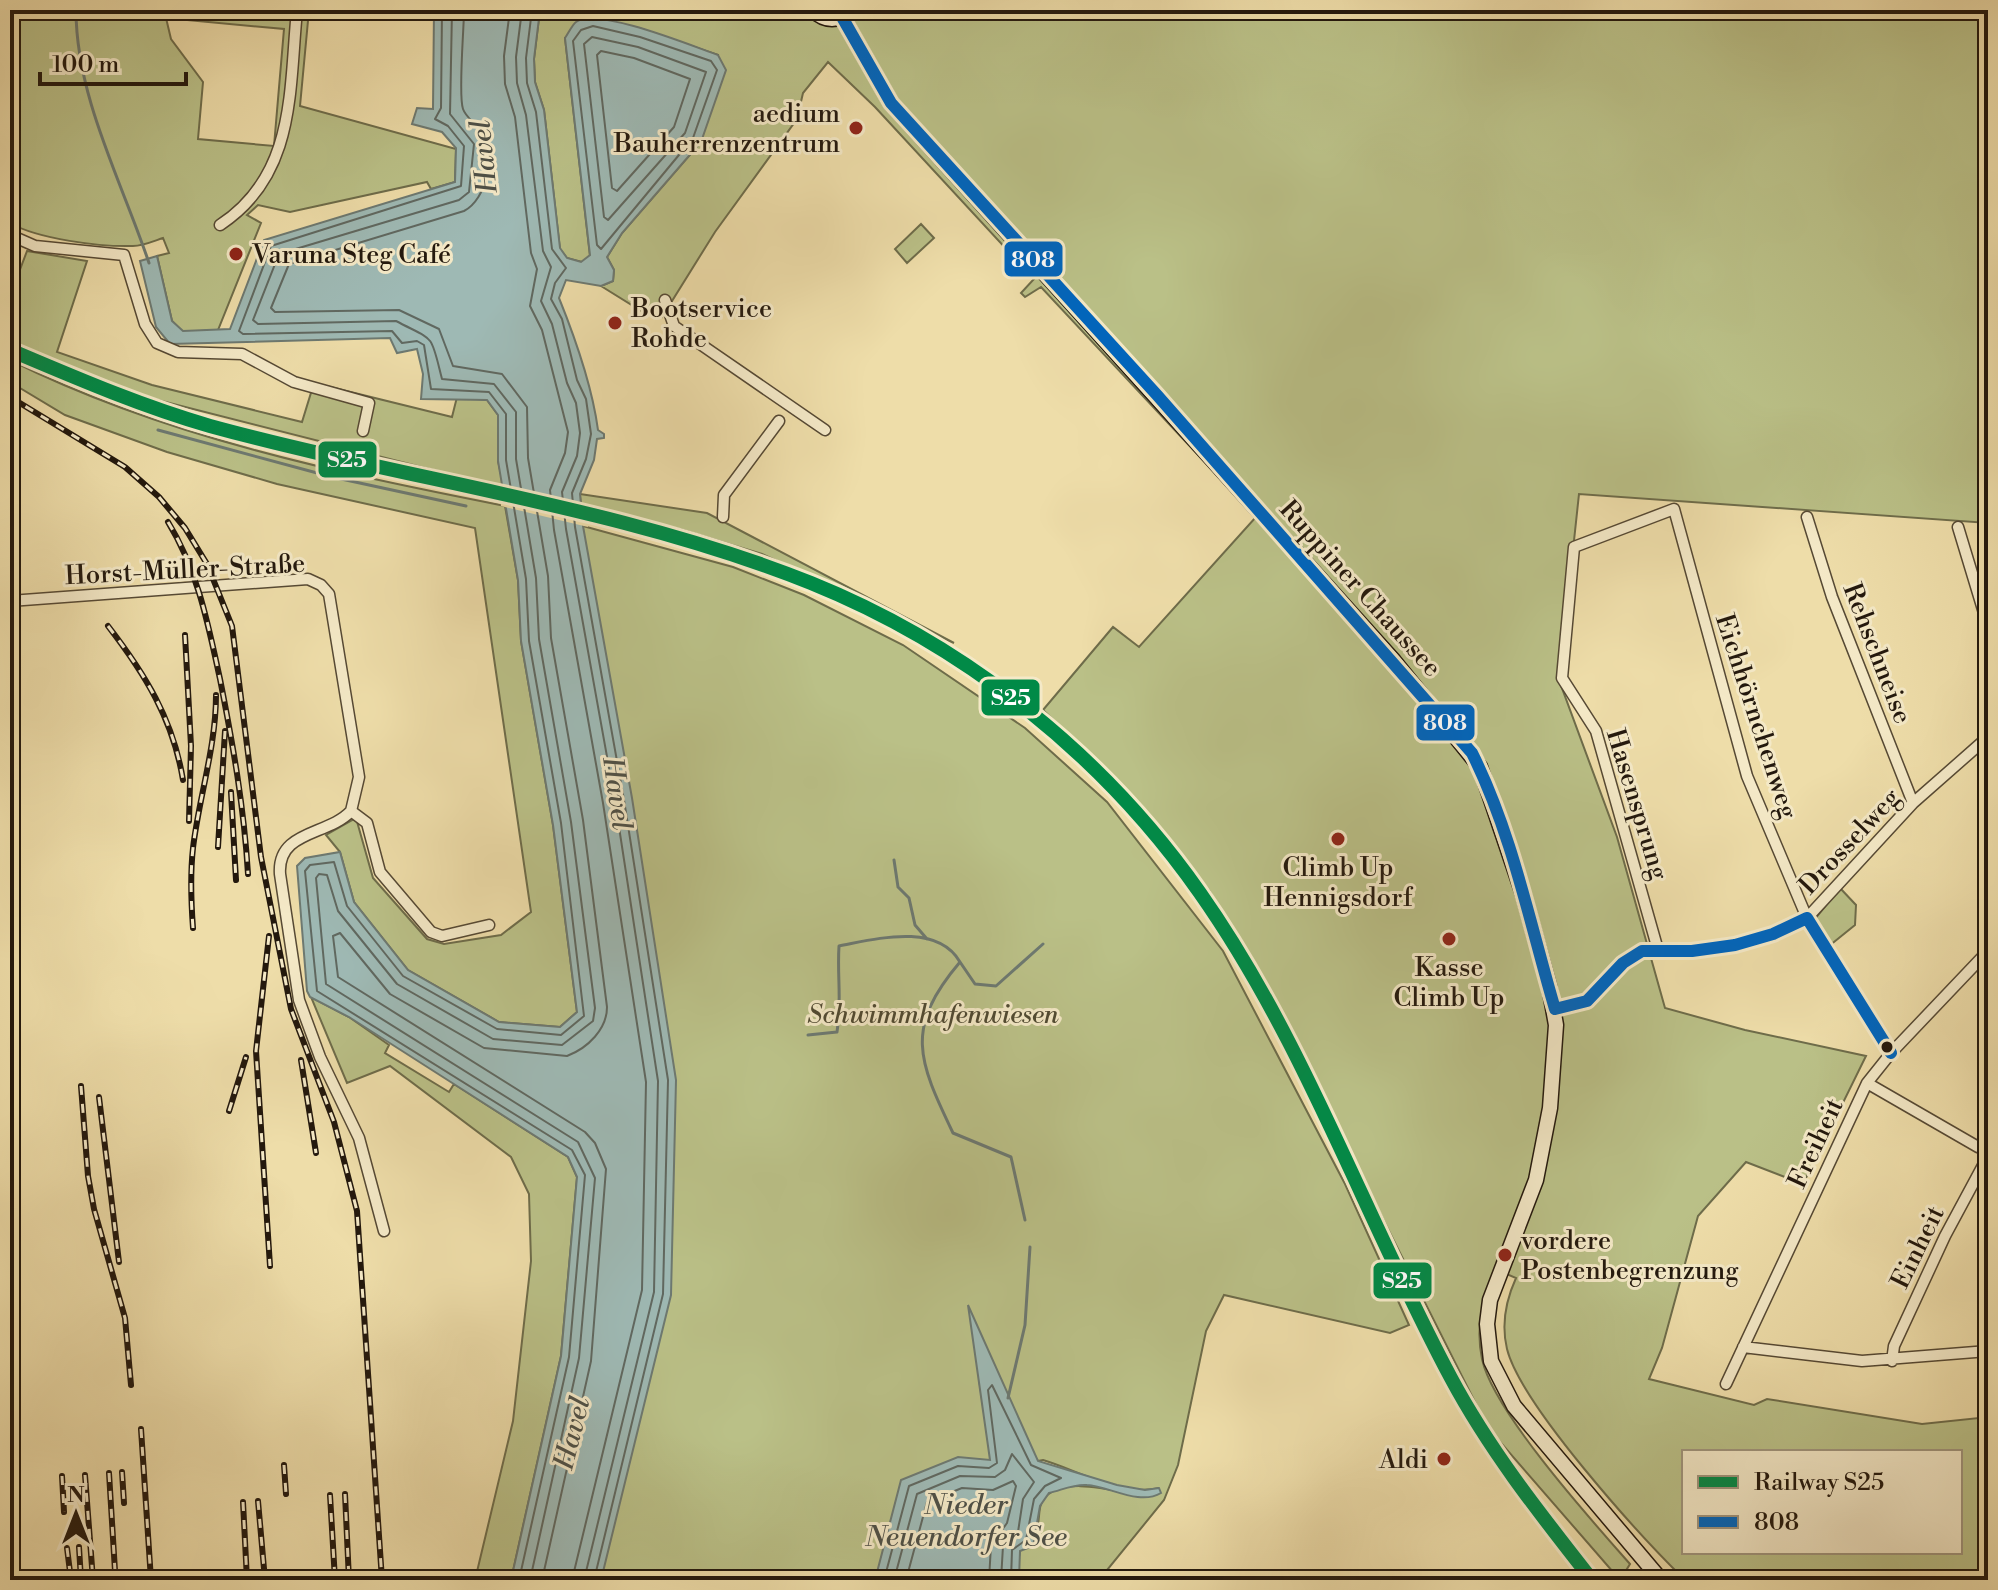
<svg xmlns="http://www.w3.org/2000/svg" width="1998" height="1590" font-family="'Libre Bodoni',serif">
	<rect width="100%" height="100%" fill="#eedda9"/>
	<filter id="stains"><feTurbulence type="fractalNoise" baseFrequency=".0025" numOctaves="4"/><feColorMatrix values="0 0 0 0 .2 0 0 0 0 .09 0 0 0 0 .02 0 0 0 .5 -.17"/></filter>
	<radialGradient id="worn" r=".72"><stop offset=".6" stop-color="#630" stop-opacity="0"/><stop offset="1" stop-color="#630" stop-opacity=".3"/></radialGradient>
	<path fill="#bac087" stroke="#6e6c4a" stroke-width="2" fill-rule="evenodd" d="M10,10h299l-9,96 156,43 -1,33 -24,7 -4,-7 -137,30 -32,-7 -11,10 14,8 -43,107 -35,2 -11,-11 -15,-65 12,-3 -6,-15c-9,3 -20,8 -30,8 -33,1 -95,-7 -123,-23zM166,18l118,11 -10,117 -76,-7 5,-57 -32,-43z
		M540,10h1448v513l-409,-29 -20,186 58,157 48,171 80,22 121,26 -63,128 -57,-22 -48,54 -36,132 -13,31 105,26 13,-6 155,25 66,-7v163h-303c-45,-44 -164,-175 -178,-231 -6,-25 -1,-49 9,-71l-21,-9c-12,31 -20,56 -13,90 11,52 110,162 148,205l-10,16 -132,-152 -209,-416 -70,-122 -94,-111 -72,-69 70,-83 26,20 117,-130 -215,-230 -16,10 -4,-4 13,-14 -159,-172 -47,-45 -25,31 -6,26 -82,113 -53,85 -19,-5 -42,-26 12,-5 1,-11 -7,-13 15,-24 79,-91 17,-87 -76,-26 -50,-11 -27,20 25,218 -8,6 -15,-4 -7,-9 -16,-139 -9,-28 -1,-23zM1684,1452h276v100h-276z
		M921,224l13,14 -27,25 -12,-14z
		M27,251l60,10 -30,91 95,33 150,37 12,-39 138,34 5,-20 30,3 11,15v46l6,27 -358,-91 -74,-26 -62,-29v-46z
		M10,360c154,77 328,113 495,146l13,74 3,61 32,184 24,187 -17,15 -61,-5 -91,-52 -54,-68 -14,-50 -14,-17 30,-17 17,60 54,61 17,5 57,-9 30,-23 -56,-384 -198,-44 -110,-32 -102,-37 -55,-33z
		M580,494l127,19 247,130 -192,-89 -79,-24 -102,-23z
		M583,526l150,41 71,28 99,50 122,83 82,74 116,149 122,233 64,141 -19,8 -166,-38 -18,36 -28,134 -14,35 -65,80h-80c0,-9 -2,-23 2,-31 3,-7 12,-12 15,-19 5,-10 1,-21 7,-30 19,-27 77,-7 105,-3l11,-9c-36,9 -82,-18 -116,-28l-5,1 -59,-82 12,81 -107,120h-290z
		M1840,888l16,17 -1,20 -26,21 -15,-26z
		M311,997l38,20 40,28 -4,8 64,39 5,-8 114,73 9,20 -16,179 -50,224h-36l38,-159 18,-160 -2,-67 -18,-37 -121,-91 -43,17z"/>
	<path fill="#9eb9b4" stroke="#6d7971" stroke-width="2" d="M434,10h106l-6,49 1,23 9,28 16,138 7,10 14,4 9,-7 -25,-217c3,-4 7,-13 11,-16 22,-15 116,24 142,33l8,15 -25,72 -79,91 -15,24 7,13 -1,11 -12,5 -35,-6 -7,18c17,42 33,87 39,132l6,4v4l-7,1 -3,21 -14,34 3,32 49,272 44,282 -5,215 -70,285h-90l50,-224 16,-179 -9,-20 -219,-140 -39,-20 -3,-6 -10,-125 8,-8 35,-6 14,50 54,68 91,52 61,5 17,-15 -24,-187 -32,-184 -3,-61 -20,-119v-46l-11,-15 -66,-1 2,-25 -6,-25 -20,4 -7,-15 -220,6 -14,-17 -16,-66 17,-5 15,65 11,10 47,-2 34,-89 191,-58 1,-34 -14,-16 -30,-8 5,-16 16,1z
		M968,1305l70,156 79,24 28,5 14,-2 2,5c-22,13 -52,-7 -74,-8 -14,-1 -25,5 -38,8l-9,13 -7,40 -13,5 -1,29h-144l26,-100 57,-23 32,3z"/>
	<path fill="#eedda9" d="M499,487l86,21 3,19 -87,-21z"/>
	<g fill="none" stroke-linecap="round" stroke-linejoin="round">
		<path stroke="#606860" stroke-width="2" d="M442,10l-1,98 -6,11 13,7 16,20 -3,40 -190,60 -32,85 4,3 149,-3 10,12 15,-2 7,4 7,44 58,3 17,22v46l20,119 3,62 32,182 23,193 -23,19 -64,-6 -94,-53 -56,-70 -13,-44 -24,3 -5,6 12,120 255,159 13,25 -16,182 -50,223
			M452,10l-2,104 24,30 -5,48 -10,8 -180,54 -26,66 5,4 138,-3c40,21 34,11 46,58l52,5 22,28v47l20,119 3,61 32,183 24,186 -2,13 -31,24 -69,-6 -96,-55 -59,-73 -11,-36 -8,-1 -3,4 10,106 252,158 17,36 -16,180 -49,222
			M464,10c0,20 -6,85 -1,99 3,9 15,16 19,25 13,22 5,65 -18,77l-175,53 -18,44 4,4 124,-2 40,19 14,37 49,8 25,33 1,51 20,118 3,62 32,182 24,187c0,22 -19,41 -40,49l-83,-8 -94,-54 -50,-61 -7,3 5,41 247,155 10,11 11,26 -15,192 -49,219
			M510,10l-6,46 1,28 10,33 16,136 6,16 -7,37 12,24 26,102 -3,21 -15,37 4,40 49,273 43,279 -4,208 -70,290
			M522,10l-6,47 1,26 9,32 17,136 8,16 -10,34 11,23 15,59 9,20 4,30 -3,23 -15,36 4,37 49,272 43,280 -4,211 -70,288
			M532,10l-6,48 1,25 9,29 16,137 14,19 -11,15 -4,16 11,20 15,61 9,19 5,35 -5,25 -14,34 3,34 49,273 44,280 -5,214 -69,286
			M593,26l47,11 71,24 6,9 -24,68 -92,111 -4,-4 -24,-204 8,-11z
			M592,37l46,10 68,25 -21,61 -77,87 -4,-3 -20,-173z
			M601,51l33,7 56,21 -16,48 -57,64 -5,-3 -15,-133z
			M884,1580l25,-94 49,-20 31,2 8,-5 -9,-73 4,-5 39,80 30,13 -16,8 -11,13 -8,41 -14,10 -1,30
			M894,1580l23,-86 43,-18 35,1 10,-7 7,-16 22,28 -11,17 -5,33 -15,14 -2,34
			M906,1580l21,-78 35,-14 31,2 20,-9 3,5 -9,37 -16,22 -2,35"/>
		<path stroke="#6d7971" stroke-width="3" d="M76,10c0,87 46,172 73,253
			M158,430l174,47 134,29
			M894,860l4,27 11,11 6,27 12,14
			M960,962l15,22 21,2 47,-42
			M808,1035l29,-3c5,-32 0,-55 2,-86 37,-7 98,-24 121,16 -56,66 -42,98 -7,171l58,24 14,63
			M1008,1398l17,-73 5,-78"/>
		<g stroke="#564934" stroke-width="13">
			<path id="street" d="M220,225c76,-50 69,-134 77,-215
				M10,235l25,11 89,9 21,69 12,19 21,9 64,2 52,28 75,21 -6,28
				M665,300l9,26 151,104
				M723,517l1,-22 55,-74
				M1807,517l25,80 81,206
				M1958,527l30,99
				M10,601l298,-22 13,6 8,9 30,183 -8,34 16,12 13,49 51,60 11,4 47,-11
				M351,811c-23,25 -74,19 -71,63l19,126 21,57 39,81 25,93
				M1658,950l-62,-219 -34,-53 12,-131 100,-38 73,267 60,142 84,135
				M1555,1009l32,-8 36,-38 19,-12h50l43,-6 38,-11 34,-16 106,-115 75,-66
				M1867,1083l111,64
				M1743,1347l119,14 126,-10
				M1892,1361l2,-15 51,-110 43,-80
				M1726,1384l141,-301 24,-30 97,-102"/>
		</g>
		<g stroke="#23180d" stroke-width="17">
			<path id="secondary" d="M813,10c12,12 26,12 38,0
				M842,17l49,86 503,558 86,106 44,130 25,89 7,39 -6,83 -14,72 -46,120 -3,24 4,37 23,45 147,174"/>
		</g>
		<use href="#street" stroke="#f4e9c7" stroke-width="10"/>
		<use href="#secondary" stroke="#f4e9c7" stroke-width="14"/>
		<g stroke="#23180d" stroke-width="6">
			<path id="rail" d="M10,397l115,70 34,30 26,31 22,36 25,62 29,231 30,152 43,113 23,89 25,369
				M168,522c30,49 40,102 52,157 13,66 24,128 28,195
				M108,626c37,48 65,93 75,154
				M185,635l6,111 -2,75
				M231,792l5,88
				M218,847l7,-116
				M193,928c-2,-27 -3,-53 0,-80 6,-51 23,-101 23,-153
				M269,936l-13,115 14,215
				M301,1060l15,93
				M81,1086l7,90 6,33 31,109 6,67
				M99,1097l20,165
				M229,1111l17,-54
				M141,1429l10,151
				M284,1465l2,29
				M122,1472l2,31
				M109,1473l6,98
				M85,1475l8,105
				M62,1476l2,36
				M345,1494l4,86
				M330,1495l5,85
				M258,1501l7,79
				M243,1502l4,78
				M79,1547l2,33
				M67,1548l4,32"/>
		</g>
		<use href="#rail" stroke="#f4e9c7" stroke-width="3" stroke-dasharray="9" stroke-linecap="butt"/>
		<g stroke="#f4e9c7" stroke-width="18">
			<path id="bus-1" d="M842,17l49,86 266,292 315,358c40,80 58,171 83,256
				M1807,918l84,135
				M1555,1009l32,-8 36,-38 19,-12h50l43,-6 38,-11 34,-16"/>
		</g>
		<use href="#bus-1" stroke="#0065bd" stroke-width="12"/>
		<g stroke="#f4e9c7" stroke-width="20">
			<path id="rail-1" d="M10,350c66,28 131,56 200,76 200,55 409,80 601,157 156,63 293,173 389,310 105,149 165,325 251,485 39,73 90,137 141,202"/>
		</g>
		<use href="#rail-1" stroke="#018a47" stroke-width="14"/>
	</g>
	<g fill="#8f2418" stroke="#f4e9c7" stroke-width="3">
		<circle cx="856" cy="128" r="8"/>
		<circle cx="236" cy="254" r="8"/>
		<circle cx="615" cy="323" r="8"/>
		<circle cx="1338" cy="839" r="8"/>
		<circle cx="1449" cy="939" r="8"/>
		<circle cx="1505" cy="1255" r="8"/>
		<circle cx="1444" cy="1459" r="8"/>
	</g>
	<circle fill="#23180d" stroke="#f4e9c7" stroke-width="3" cx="1887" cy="1047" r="7"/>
	<g text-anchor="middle" stroke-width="6" stroke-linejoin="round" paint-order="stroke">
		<g font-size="26" fill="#23180d" stroke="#f4e9c7" text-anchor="start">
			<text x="840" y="122" text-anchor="end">aedium<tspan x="840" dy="30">Bauherrenzentrum</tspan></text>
			<text x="252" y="263">Varuna Steg Café</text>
			<text x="631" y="317">Bootservice<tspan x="631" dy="30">Rohde</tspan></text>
			<text x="1338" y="876" text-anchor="middle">Climb Up<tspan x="1338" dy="30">Hennigsdorf</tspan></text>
			<text x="1449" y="976" text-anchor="middle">Kasse<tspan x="1449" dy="30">Climb Up</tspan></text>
			<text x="1521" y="1249">vordere<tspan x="1521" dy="30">Postenbegrenzung</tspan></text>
			<text x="1428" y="1468" text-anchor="end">Aldi</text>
		</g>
		<g font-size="26" fill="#23180d" stroke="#f4e9c7">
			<text transform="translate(185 569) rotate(-3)" y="9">Horst-Müller-Straße</text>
			<text transform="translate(1361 588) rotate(48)" y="9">Ruppiner Chaussee</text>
			<text transform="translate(1878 653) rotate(69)" y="9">Rehschneise</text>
			<text transform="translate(1757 716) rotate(72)" y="9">Eichhörnchenweg</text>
			<text transform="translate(1638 804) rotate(73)" y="9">Hasensprung</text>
			<text transform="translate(1849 841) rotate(-47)" y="9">Drosselweg</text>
			<text transform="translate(1815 1143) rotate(-65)" y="9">Freiheit</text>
			<text transform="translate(1917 1247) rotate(-64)" y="9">Einheit</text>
		</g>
		<g font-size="26" font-style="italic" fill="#504a32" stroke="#f4e9c7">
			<text x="933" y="1023">Schwimmhafenwiesen</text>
		</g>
		<g font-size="28" font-style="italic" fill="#4e5047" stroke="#f4e9c7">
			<text transform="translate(483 157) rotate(-96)" y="10">Havel</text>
			<text transform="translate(618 793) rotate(82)" y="10">Havel</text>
			<text transform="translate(571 1433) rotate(-76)" y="10">Havel</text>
			<text x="966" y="1514">Nieder<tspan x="966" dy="32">Neuendorfer See</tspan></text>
		</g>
	</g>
	<g stroke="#f4e9c7" stroke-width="3">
		<rect x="1003" y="240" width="61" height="38" rx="8" fill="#0065bd"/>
		<rect x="317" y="440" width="61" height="39" rx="8" fill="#018a47"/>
		<rect x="980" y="678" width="61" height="39" rx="8" fill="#018a47"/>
		<rect x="1415" y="703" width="61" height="39" rx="8" fill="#0065bd"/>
		<rect x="1372" y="1261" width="61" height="39" rx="8" fill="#018a47"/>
	</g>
	<g font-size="22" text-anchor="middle" font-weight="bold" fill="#fff">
		<text x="1033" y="267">808</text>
		<text x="347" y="467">S25</text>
		<text x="1011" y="705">S25</text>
		<text x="1445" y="730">808</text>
		<text x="1402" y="1288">S25</text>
	</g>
	<rect width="1998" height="1590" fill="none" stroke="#eedda9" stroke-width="40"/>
	<rect x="12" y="12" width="1974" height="1566" fill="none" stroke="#23180d" stroke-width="4"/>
	<rect x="20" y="20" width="1958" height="1550" fill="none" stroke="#23180d" stroke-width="2"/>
	<rect x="1682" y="1450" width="280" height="104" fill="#f4e9c7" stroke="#a0957d" stroke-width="2"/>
	<rect x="1698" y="1476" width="40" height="12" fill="#018a47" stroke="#a0957d" stroke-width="2"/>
	<text x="1754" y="1490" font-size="24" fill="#23180d">Railway S25</text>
	<rect x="1698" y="1516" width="40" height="12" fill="#0065bd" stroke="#a0957d" stroke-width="2"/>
	<text x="1754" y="1530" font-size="24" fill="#23180d">808</text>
	<g transform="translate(76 1514)" stroke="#f4e9c7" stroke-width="6" paint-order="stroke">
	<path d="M0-6L14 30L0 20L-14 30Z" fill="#23180d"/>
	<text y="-12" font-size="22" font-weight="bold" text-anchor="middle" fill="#23180d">N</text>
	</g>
	<path d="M40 72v12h146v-12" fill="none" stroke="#23180d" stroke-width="4"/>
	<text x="52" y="72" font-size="24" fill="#23180d" stroke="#f4e9c7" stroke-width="6" paint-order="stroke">100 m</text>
	<rect width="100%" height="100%" filter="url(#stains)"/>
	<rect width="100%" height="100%" fill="url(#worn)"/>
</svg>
